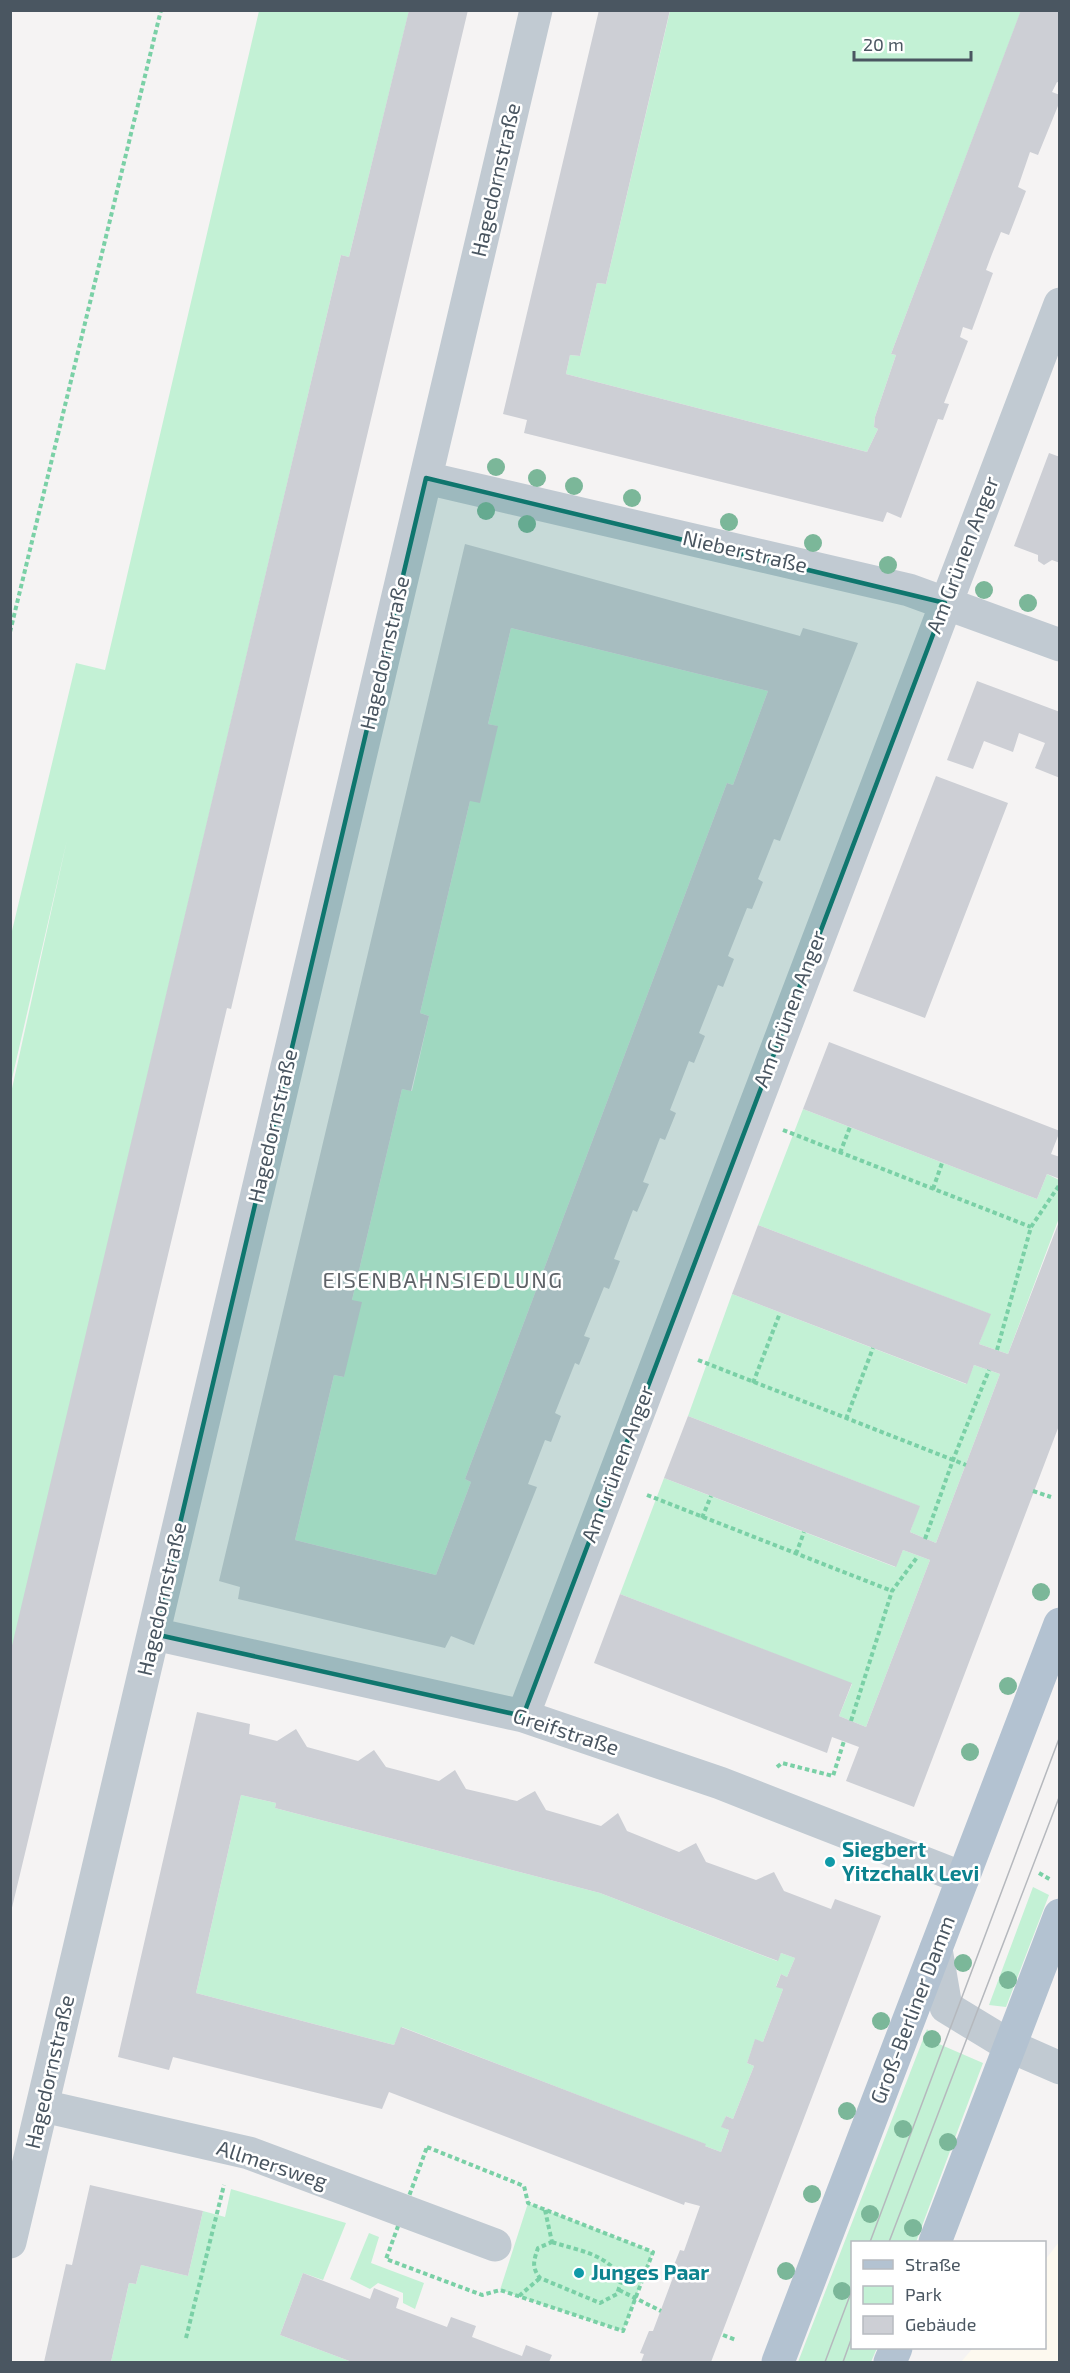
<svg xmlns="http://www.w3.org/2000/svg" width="1070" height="2373" font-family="'Exo 2',sans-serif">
	<rect width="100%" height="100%" fill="#f5f3f3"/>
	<path fill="#fdf9ef" d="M1059,2242v120h-98l12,-14h71l1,-88z"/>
	<path fill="#c3f1d5" d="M259,11h150l-60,246 -8,-2 -330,1399v-561l56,-253 -56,243v-148l65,-272 29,7z
		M670,11h351l-130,343 5,1 -21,62 -1,10 4,2 -11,23 -301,-78 4,-19 10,1 17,-73 9,1z
		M511,628l257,63 -35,94 -6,-2 -262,696 6,3 -35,93 -141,-35 39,-165 10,2 8,-77 50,-211 10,2 17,-75 -9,-3 50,-212 27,-75 -9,-2z
		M803,1109l234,90 10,-25 12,6v38l-51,136 -29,-10 11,-30 -232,-89z
		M732,1294l234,90 8,-19 26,9 -64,169 -26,-11 9,-26 -231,-90z
		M664,1478l231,89 8,-17 27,10 -64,167 -27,-11 13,-32 -232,-90z
		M241,1795l35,8 -1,5 325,85 177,68 4,-8 14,5 -8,19 -6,-3 -5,12 7,3 -20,53 -8,-2 -8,23 7,3 -21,53 -7,-3 -4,11 7,3 -8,22 -16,-6v-2l-303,-117 -8,18 -198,-52z
		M1033,1887l16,8 -43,112 -17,-2z
		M927,2029l12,15 44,19 -67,179h-64v106h25l-6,14h-73z
		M231,2189l115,34 -23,57 -20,-7 -23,62 72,27h-241l18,-79 7,1 5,-19 47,11 15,-65 22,6z
		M528,2203l125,49 -30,79 -123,-41z
		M369,2233l10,4 -8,26 53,20 -9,26 -12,-6v-10l-25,-10 -8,6 -20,-10z"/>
	<path fill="#cdcfd5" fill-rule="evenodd" d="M409,10h59l-237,999 -4,-1 -217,908v-262l331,-1399 8,2z
		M599,10h71l-64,274 -9,-1 -17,73 -10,-1 -4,19 301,78 11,-23 -4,-2 1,-10 21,-62 -5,-1 130,-344h39v73l-3,-1 -5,10 8,3v6l-22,54 -8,-3 -12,35 8,4 -17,44 -8,-3 -9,22 -6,16 7,3 -21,57 -9,-3 -3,10 8,4 -24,62 5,1 -6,16 -5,-1 -37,99 -14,-6 -4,10 -359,-89 3,-13 -24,-6z
		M1049,453l11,4v106l-8,-3 -8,5 -6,-4v-6l-24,-9z
		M465,544l335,92 3,-8 55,15 -78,198 -6,-2 -16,40 5,3 -11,27 -5,-1 -19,48 6,3 -11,28 -5,-2 -19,48 6,3 -11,27 -5,-2 -19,49 6,3 -11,27 -5,-2 -17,44 6,2 -12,28 -4,-2 -19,49 6,2 -11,28 -5,-2 -20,49 6,2 -11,27 -4,-2 -20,50 6,3 -10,26 -6,-2 -17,44 9,3 -63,158 -23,-9 -6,12 -207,-49 2,-12 -21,-6zM511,628l257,63 -35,94 -6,-2 -262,696 6,3 -35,93 -141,-35 39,-165 10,2 18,-75 -10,-2 50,-211 9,2 18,-75 -9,-3 50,-212 10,2 18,-77 -10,-2z
		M977,681l83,31v66l-25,-10 10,-25 -26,-10 -6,19 -29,-11 -11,28 -26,-9z
		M936,776l72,27 -83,215 -72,-27z
		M829,1042l231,89 -9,23 9,3v22l-13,-5 -10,25 -234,-90z
		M1060,1219v204l-146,384 -68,-26 13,-34 -27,-10 -5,16 -233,-90 26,-69 232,89 -13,33 27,11 64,-167 -27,-10 -7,17 -232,-89 24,-62 232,90 -10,26 26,11 64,-169 -26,-9 -7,19 -235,-90 26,-69 233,89 -12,30 29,10z
		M197,1712l53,12 -1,10 28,7 19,-12 11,18 51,14 16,-11 12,17 53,14 16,-11 11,19 51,12 18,-10 11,19 55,16 17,-13 9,18 52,21 17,-9 10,19 50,18 18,-8 10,19 47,18 4,-10 46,17 -170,446h-70l3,-8 -4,-1 9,-22h4l22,-59 -3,-2 8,-20 4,1 16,-45 -15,-4 -1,3 -295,-113 -7,17 -209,-52 -4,13 -51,-13zM241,1795l35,8 -1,5 325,85 178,68 3,-8 14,5 -8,19 -6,-3 -5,13 7,2 -20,53 -8,-3 -8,24 7,3 -21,53 -7,-3 -5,11 8,3 -8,22 -16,-6 1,-2 -305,-117 -7,18 -198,-52z
		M90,2185l113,26 -15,65 -47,-11 -5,19 -7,-1 -18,79h-67l22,-98 6,1z
		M303,2273l67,26 4,-11 25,10 -3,10 51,19 4,-10 25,9 -4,11 50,19 4,-11 26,10 -3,7h-197l-72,-27z"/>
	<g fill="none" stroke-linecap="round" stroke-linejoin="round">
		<path stroke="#7ad0a6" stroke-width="4" stroke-dasharray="4.5 3" stroke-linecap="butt" d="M10,632l151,-622
			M783,1130l248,97
			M840,1153l10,-26
			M933,1189l9,-26
			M997,1350l34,-123 29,-43
			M698,1360l268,105
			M753,1383l27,-70
			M846,1419l27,-71
			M1033,1491l18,6
			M647,1495l245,96
			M702,1518l9,-22
			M925,1539l28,-79 36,-90
			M796,1554l8,-22
			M851,1721l41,-130 26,-35
			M777,1767l5,-4 51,13 11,-35
			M1039,1873l12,7
			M427,2147l97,39 4,17 125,49 -30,79 -123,-41 -18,5 -96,-36z
			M545,2210l7,32
			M552,2242c27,9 54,11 70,37l-5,15 -17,9 -60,-25c-9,-11 -6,-18 -2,-30z
			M619,2290l42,21
			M519,2296l21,-18
			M723,2335l13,5
			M186,2338l38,-153"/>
		<path stroke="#c1cad2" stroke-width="33" d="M426,478l483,112 151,55
			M154,1634l369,82 197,67 243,95
			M523,1716l537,-1412
			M936,1949l10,58 64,39 50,22
			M43,2106l206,47 246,92
			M10,2242l526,-2232"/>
		<path stroke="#b3c2d1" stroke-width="33" d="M935,2242l125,-327
			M778,2362l282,-738
			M890,2362l6,-14"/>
		<path stroke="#b5b8bd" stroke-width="1.5" d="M870,2242l190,-506
			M889,2242l171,-447
			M825,2362l27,-72
			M843,2362l9,-25"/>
	</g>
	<g fill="#7bb799">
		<circle cx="496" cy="467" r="9"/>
		<circle cx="537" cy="478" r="9"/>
		<circle cx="574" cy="486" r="9"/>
		<circle cx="632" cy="498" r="9"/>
		<circle cx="486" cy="511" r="9"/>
		<circle cx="729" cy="522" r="9"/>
		<circle cx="527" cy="524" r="9"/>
		<circle cx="813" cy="543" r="9"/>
		<circle cx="888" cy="565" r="9"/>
		<circle cx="984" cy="590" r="9"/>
		<circle cx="1028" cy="603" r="9"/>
		<circle cx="1041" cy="1592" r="9"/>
		<circle cx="1008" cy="1686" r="9"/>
		<circle cx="970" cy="1752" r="9"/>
		<circle cx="963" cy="1963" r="9"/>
		<circle cx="1008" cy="1980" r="9"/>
		<circle cx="881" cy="2021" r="9"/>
		<circle cx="932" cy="2039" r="9"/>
		<circle cx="847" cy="2111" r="9"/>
		<circle cx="903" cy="2129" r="9"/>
		<circle cx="948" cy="2142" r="9"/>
		<circle cx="812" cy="2194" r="9"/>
		<circle cx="870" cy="2214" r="9"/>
		<circle cx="913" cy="2228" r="9"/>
		<circle cx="786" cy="2271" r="9"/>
		<circle cx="842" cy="2291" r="9"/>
	</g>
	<path fill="#0f766e" fill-opacity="0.2" stroke="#0f766e" stroke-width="4.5" stroke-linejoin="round" d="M426,478l519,125 -422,1113 -369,-82z"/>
	<g fill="#0f9aa8" stroke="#fff" stroke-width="2">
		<circle cx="830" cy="1862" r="6"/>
		<circle cx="579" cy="2273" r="6"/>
	</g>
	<g text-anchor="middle" stroke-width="5" stroke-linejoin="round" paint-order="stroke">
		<g font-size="21" fill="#4a5661" stroke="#fff">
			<text transform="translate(496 180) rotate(-77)" y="7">Hagedornstraße</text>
			<text transform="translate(745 552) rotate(13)" y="7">Nieberstraße</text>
			<text transform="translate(963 555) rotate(-69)" y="7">Am Grünen Anger</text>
			<text transform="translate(385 653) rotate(-77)" y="7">Hagedornstraße</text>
			<text transform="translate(790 1009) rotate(-69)" y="7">Am Grünen Anger</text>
			<text transform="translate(273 1126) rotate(-77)" y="7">Hagedornstraße</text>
			<text transform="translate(618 1464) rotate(-69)" y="7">Am Grünen Anger</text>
			<text transform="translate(162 1599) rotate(-77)" y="7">Hagedornstraße</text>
			<text transform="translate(566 1732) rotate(18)" y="7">Greifstraße</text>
			<text transform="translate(913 2010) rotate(-69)" y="7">Groß-Berliner Damm</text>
			<text transform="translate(50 2072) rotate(-77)" y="7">Hagedornstraße</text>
			<text transform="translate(272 2165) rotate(18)" y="7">Allmersweg</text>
		</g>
		<g font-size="21" font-weight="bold" fill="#0d838f" stroke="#fff" text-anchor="start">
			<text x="842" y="1857">Siegbert<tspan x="842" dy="24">Yitzchalk Levi</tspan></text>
			<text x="591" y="2280">Junges Paar</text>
		</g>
		<g font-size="22" letter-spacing="1.5" fill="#5f6368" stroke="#fff">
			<text x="443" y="1288">EISENBAHNSIEDLUNG</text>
		</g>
	</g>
	<rect width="1070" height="2373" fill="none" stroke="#4a5661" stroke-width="24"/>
	<rect x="851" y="2241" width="195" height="108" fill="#ffffff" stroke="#b7bbc0" stroke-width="1.5"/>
	<rect x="863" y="2260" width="30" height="9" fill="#b3c2d1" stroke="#b7bbc0" stroke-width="1.5"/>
	<text x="905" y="2271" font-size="18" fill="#4a5661">Straße</text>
	<rect x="863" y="2286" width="30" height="18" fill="#c3f1d5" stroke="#b7bbc0" stroke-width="1.5"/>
	<text x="905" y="2301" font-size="18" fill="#4a5661">Park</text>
	<rect x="863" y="2316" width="30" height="18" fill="#cdcfd5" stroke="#b7bbc0" stroke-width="1.5"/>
	<text x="905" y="2331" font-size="18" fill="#4a5661">Gebäude</text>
	<path d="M854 51v9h117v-9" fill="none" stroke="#4a5661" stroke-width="3"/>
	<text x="863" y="51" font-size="18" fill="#4a5661" stroke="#ffffff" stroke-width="4.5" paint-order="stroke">20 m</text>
</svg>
